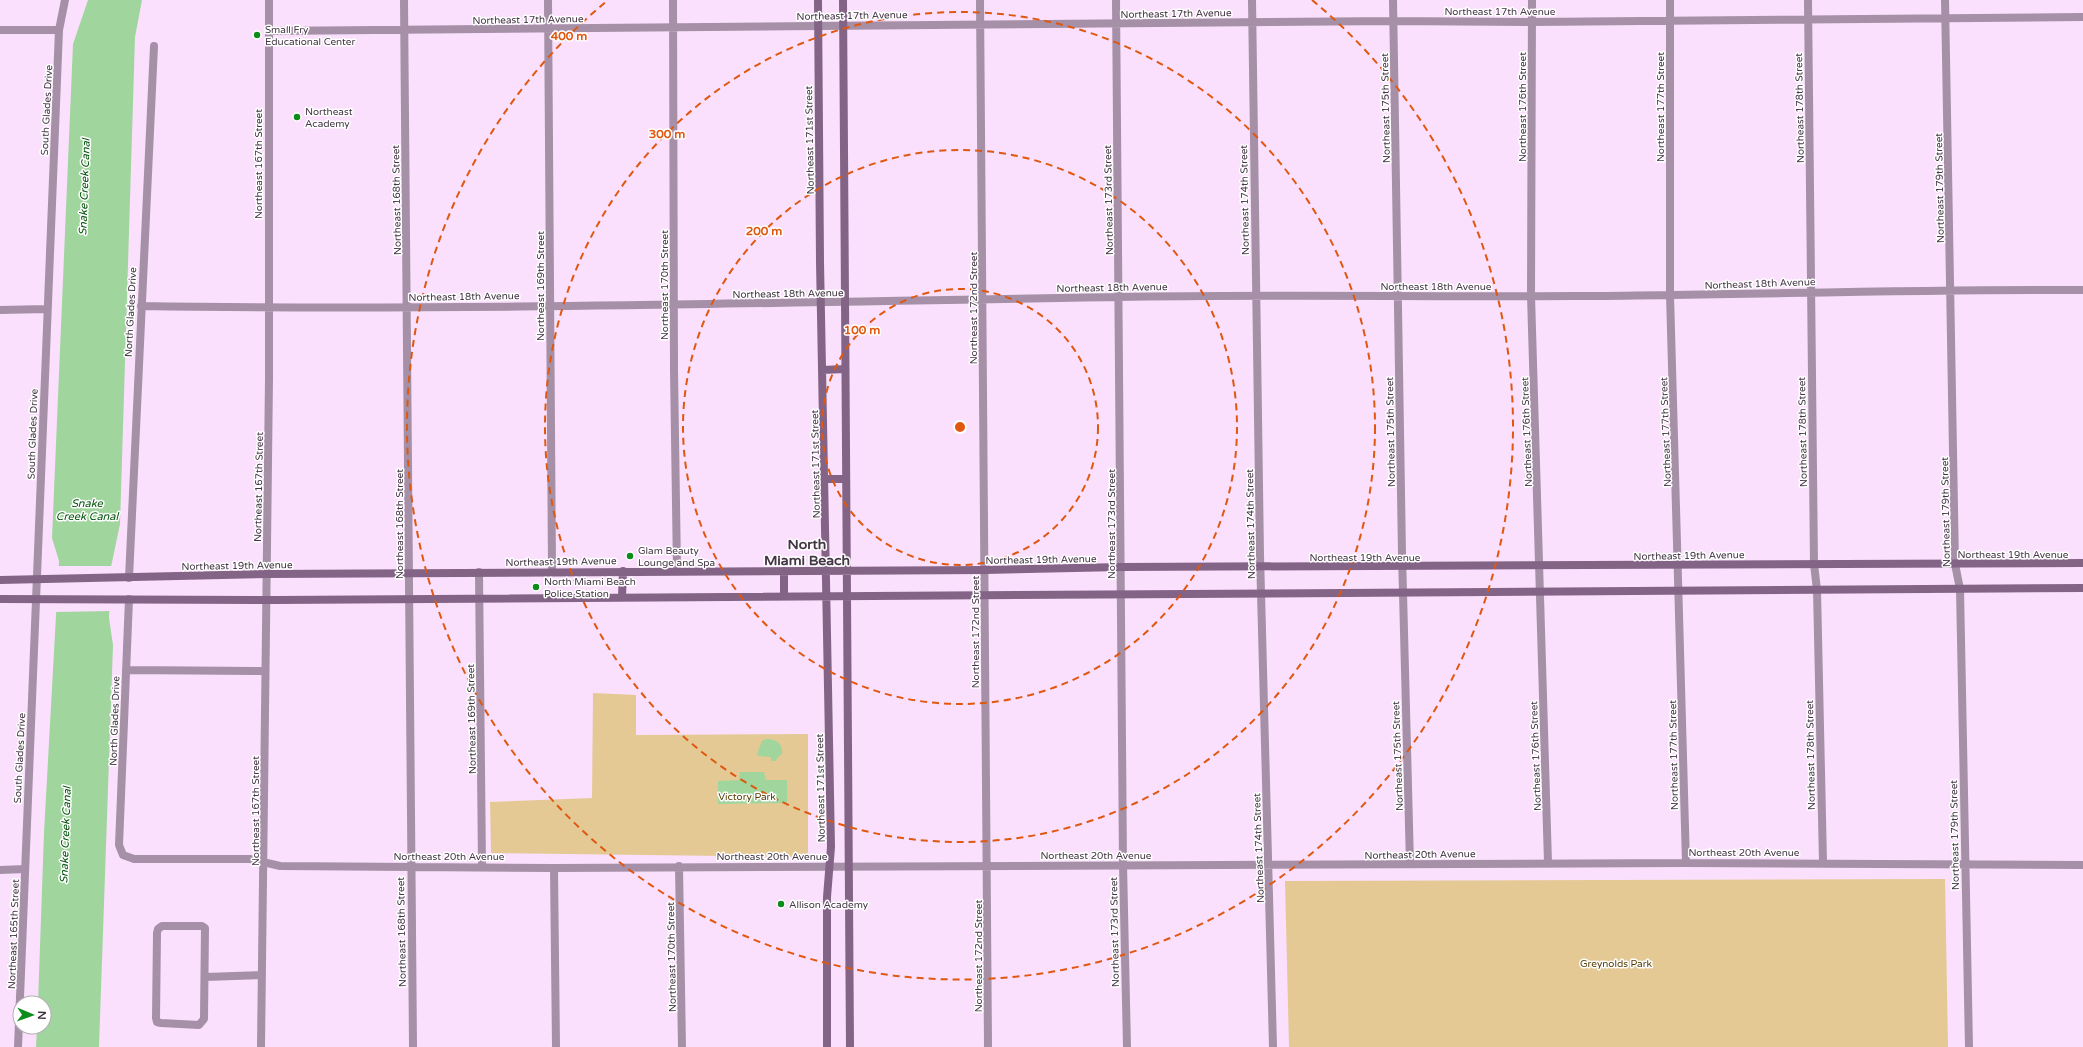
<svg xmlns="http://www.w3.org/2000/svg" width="2083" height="1047" font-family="'Varela Round',sans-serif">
	<rect width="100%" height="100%" fill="#fae0fc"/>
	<path fill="#e4c994" d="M593,693l43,2v40l172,-1v123l-317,-4 -1,-51 102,-4z
		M1945,879l3,168h-659l-4,-166z"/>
	<path fill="#a0d59e" d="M88,0h54l-7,37 -15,487 -9,43 -2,51 4,27 -14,402h-63l1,-20h7v-24h-6l6,-170 15,-272 -7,-23 21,-494z
		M766,739c11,0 17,5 16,15l-5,4 -1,3h-5v-4l-12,-1 -2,-2 5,-13z
		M740,772h24l2,8h21v23l-69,1v-23l21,-1z"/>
	<path fill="#fae0fc" d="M57,566h55l-1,45 -56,1z"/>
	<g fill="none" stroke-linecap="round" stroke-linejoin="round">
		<path stroke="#a590a7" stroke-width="8" d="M404,0l9,1047
			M548,0l4,571
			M673,0l1,370 3,200
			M980,0l8,1047
			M1116,0l7,864 4,183
			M1252,0l8,555 13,492
			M1393,0l9,554 8,310
			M1532,0l-1,296 17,567
			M1670,0v295l16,568
			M1808,0l6,564 3,26 6,272
			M1945,0l10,564 5,25 9,458
			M0,30h59
			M269,31l1124,-10 139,1 551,-5
			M141,306c325,5 650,-4 976,-9 153,-3 306,0 458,-1 170,-1 339,-7 508,-6
			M0,310l47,-1
			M479,572l3,294
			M129,578l25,-532
			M129,599l-10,246 4,10 11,4h116l30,7 274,2 1132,-5 397,2
			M126,670l139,1
			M679,866l3,181
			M554,868l2,179
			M0,870l25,-1
			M162,926h40l3,2 -1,91 -5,6 -38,-2 -4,-1 -1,-4 1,-85 1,-4z
			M205,977l57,-2
			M18,1047l41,-1017 6,-30
			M261,1047l8,-669v-378"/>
		<path stroke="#836486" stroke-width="8" d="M818,0l2,262 11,585 -4,50v150
			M843,0l7,1047
			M822,370l23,-1
			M826,479h20
			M784,571v25
			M0,580l267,-6 718,-4 136,-3 962,-4
			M622,597l1,-26
			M0,599l277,1 1806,-12"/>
	</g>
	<g fill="none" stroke="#e0570f" stroke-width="2" stroke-dasharray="7 5">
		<circle cx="960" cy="427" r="138"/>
		<circle cx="960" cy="427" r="277"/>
		<circle cx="960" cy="427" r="415"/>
		<path d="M1312 0A553 553 0 1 1 608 0"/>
	</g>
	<g fill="#0c8d1b" stroke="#fff" stroke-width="1.5">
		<circle cx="257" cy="35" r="4"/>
		<circle cx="297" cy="117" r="4"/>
		<circle cx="630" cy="556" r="4"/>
		<circle cx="536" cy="587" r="4"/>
		<circle cx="781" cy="904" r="4"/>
	</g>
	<g text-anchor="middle" stroke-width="3" stroke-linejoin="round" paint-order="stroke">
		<g font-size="10" fill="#433644" stroke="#fff">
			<text x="1500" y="15">Northeast 17th Avenue</text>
			<text transform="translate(1176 13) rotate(-1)" y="4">Northeast 17th Avenue</text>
			<text transform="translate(852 15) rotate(-1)" y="4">Northeast 17th Avenue</text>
			<text transform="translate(528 19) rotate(-1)" y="4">Northeast 17th Avenue</text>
			<text transform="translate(1522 107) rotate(-90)" y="4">Northeast 176th Street</text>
			<text transform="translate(1660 107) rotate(-90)" y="4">Northeast 177th Street</text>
			<text transform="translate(1385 108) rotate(-91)" y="4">Northeast 175th Street</text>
			<text transform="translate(1799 108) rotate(-91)" y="4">Northeast 178th Street</text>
			<text transform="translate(46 110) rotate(-87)" y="4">South Glades Drive</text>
			<text transform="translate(809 140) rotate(-91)" y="4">Northeast 171st Street</text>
			<text transform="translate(258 164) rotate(-90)" y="4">Northeast 167th Street</text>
			<text transform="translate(1939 188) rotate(-91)" y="4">Northeast 179th Street</text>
			<text transform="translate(396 200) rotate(-91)" y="4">Northeast 168th Street</text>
			<text transform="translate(1108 200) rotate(-91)" y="4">Northeast 173rd Street</text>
			<text transform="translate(1244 200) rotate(-91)" y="4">Northeast 174th Street</text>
			<text transform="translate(1760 283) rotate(-2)" y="4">Northeast 18th Avenue</text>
			<text transform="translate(664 285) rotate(-90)" y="4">Northeast 170th Street</text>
			<text transform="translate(540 286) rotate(-90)" y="4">Northeast 169th Street</text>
			<text x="1436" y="290">Northeast 18th Avenue</text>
			<text transform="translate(1112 287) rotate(-1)" y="4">Northeast 18th Avenue</text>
			<text transform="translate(788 293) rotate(-1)" y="4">Northeast 18th Avenue</text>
			<text transform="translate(464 296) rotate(-1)" y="4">Northeast 18th Avenue</text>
			<text transform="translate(973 308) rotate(-90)" y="4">Northeast 172nd Street</text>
			<text transform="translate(130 312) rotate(-87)" y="4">North Glades Drive</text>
			<text transform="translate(1390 432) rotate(-91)" y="4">Northeast 175th Street</text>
			<text transform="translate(1526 432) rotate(-92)" y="4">Northeast 176th Street</text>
			<text transform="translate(1665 432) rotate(-92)" y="4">Northeast 177th Street</text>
			<text transform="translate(1802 432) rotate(-91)" y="4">Northeast 178th Street</text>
			<text transform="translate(32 434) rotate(-88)" y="4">South Glades Drive</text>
			<text transform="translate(815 464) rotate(-91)" y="4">Northeast 171st Street</text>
			<text transform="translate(258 487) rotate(-89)" y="4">Northeast 167th Street</text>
			<text transform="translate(1945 512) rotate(-91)" y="4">Northeast 179th Street</text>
			<text transform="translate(399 524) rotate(-90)" y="4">Northeast 168th Street</text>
			<text transform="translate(1111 524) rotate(-90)" y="4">Northeast 173rd Street</text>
			<text transform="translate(1250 524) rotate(-91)" y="4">Northeast 174th Street</text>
			<text x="2013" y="558">Northeast 19th Avenue</text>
			<text transform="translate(1689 555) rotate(-1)" y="4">Northeast 19th Avenue</text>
			<text x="1365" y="561">Northeast 19th Avenue</text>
			<text transform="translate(1041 559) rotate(-1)" y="4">Northeast 19th Avenue</text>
			<text transform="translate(561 561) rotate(-1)" y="4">Northeast 19th Avenue</text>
			<text transform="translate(237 565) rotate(-1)" y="4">Northeast 19th Avenue</text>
			<text transform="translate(975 632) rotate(-90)" y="4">Northeast 172nd Street</text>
			<text transform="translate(471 719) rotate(-91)" y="4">Northeast 169th Street</text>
			<text transform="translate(114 721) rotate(-88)" y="4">North Glades Drive</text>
			<text transform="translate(1673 755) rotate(-91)" y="4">Northeast 177th Street</text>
			<text transform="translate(1810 755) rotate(-91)" y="4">Northeast 178th Street</text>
			<text transform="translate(1397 756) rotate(-92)" y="4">Northeast 175th Street</text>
			<text transform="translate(1535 756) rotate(-92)" y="4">Northeast 176th Street</text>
			<text transform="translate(19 758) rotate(-87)" y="4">South Glades Drive</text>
			<text transform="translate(820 788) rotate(-91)" y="4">Northeast 171st Street</text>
			<text transform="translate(255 811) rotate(-90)" y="4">Northeast 167th Street</text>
			<text transform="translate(1954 835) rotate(-91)" y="4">Northeast 179th Street</text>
			<text transform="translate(1258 848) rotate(-92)" y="4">Northeast 174th Street</text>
			<text x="1744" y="856">Northeast 20th Avenue</text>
			<text transform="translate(1420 854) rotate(-1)" y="4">Northeast 20th Avenue</text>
			<text x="1096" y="859">Northeast 20th Avenue</text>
			<text x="449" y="860">Northeast 20th Avenue</text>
			<text x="772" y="860">Northeast 20th Avenue</text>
			<text transform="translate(401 932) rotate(-91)" y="4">Northeast 168th Street</text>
			<text transform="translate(1114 932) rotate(-91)" y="4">Northeast 173rd Street</text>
			<text transform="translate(13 934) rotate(-88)" y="4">Northeast 165th Street</text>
			<text transform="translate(978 956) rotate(-90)" y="4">Northeast 172nd Street</text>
			<text transform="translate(671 957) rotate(-91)" y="4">Northeast 170th Street</text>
		</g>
		<g font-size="10" fill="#433644" stroke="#fff" text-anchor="start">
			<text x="265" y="33">Small Fry<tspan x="265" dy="12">Educational Center</tspan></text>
			<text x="305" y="115">Northeast<tspan x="305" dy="12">Academy</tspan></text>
			<text x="638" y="554">Glam Beauty<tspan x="638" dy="12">Lounge and Spa</tspan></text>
			<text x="544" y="585">North Miami Beach<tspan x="544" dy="12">Police Station</tspan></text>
			<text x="789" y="908">Allison Academy</text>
		</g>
		<g font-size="10" fill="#533c03" stroke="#fff">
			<text x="747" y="800">Victory Park</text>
			<text x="1616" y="967">Greynolds Park</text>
		</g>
		<g font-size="11" font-style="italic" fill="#04530b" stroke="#fff">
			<text transform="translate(84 187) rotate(-88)" y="4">Snake Creek Canal</text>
			<text x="87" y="507">Snake<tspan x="87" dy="13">Creek Canal</tspan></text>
			<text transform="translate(65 835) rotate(-88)" y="4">Snake Creek Canal</text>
		</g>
		<g font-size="14" font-weight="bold" fill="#433644" stroke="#fff">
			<text x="807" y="549">North<tspan x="807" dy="16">Miami Beach</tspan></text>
		</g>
	</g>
	<circle cx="960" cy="427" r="6" fill="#e0570f" stroke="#fff" stroke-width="2"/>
	<g font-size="12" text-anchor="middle" font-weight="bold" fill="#e0570f" stroke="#fff" stroke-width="3" stroke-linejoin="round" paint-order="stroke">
		<text x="569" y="40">400 m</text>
		<text x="667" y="138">300 m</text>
		<text x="764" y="235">200 m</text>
		<text x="862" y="334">100 m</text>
	</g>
	<g transform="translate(32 1015) rotate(92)"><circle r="19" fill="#ffffff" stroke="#b4afb4"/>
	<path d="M0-3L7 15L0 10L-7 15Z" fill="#0c8d1b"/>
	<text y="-6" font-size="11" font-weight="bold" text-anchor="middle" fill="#433644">N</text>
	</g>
</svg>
